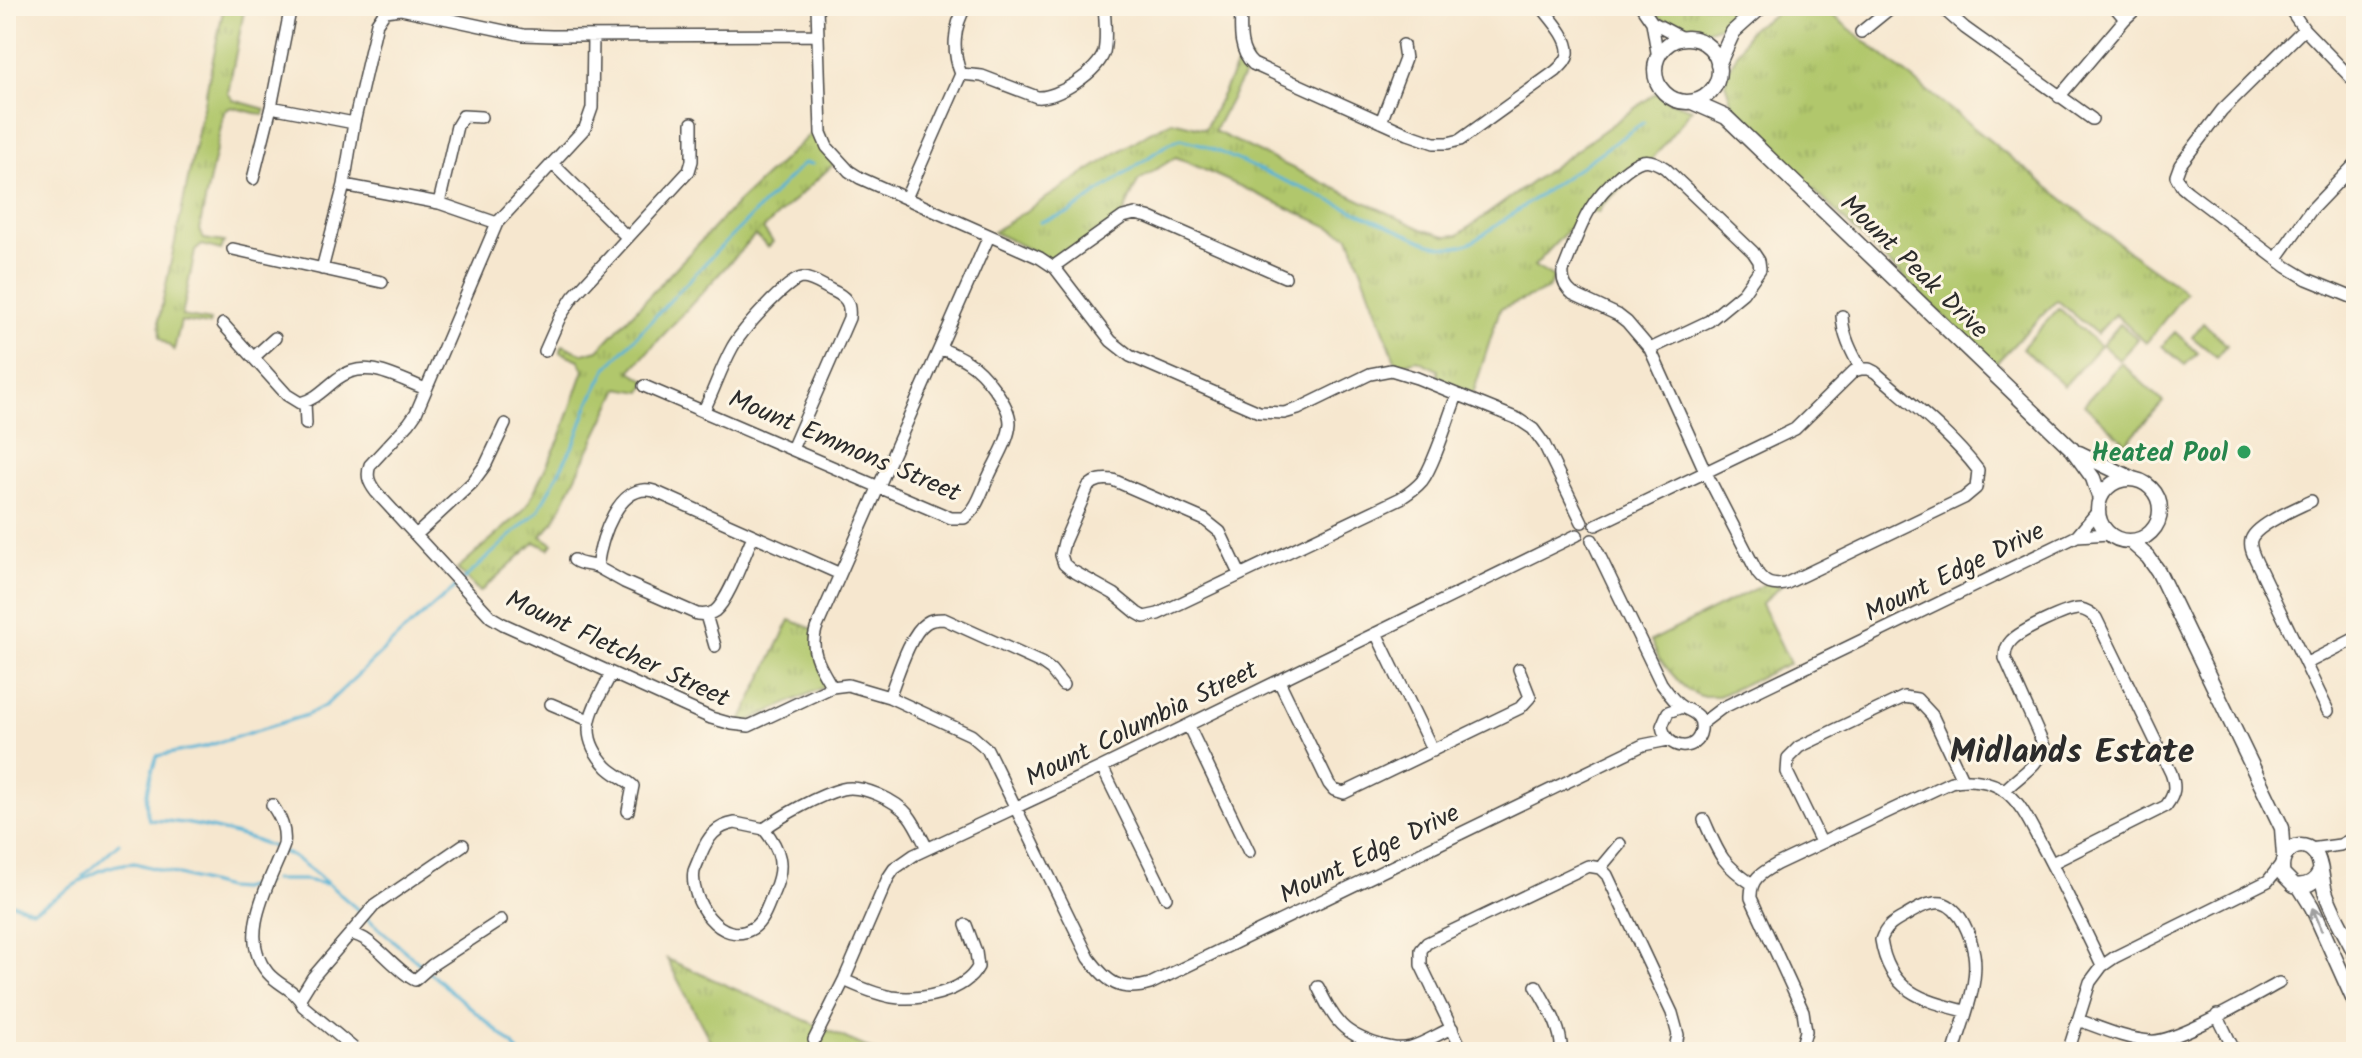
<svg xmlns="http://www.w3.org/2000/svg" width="2362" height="1058" font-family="Kalam,sans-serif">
	<defs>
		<pattern id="park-tufts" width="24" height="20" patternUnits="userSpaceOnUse" patternTransform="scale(2)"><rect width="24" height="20" fill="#b1c76c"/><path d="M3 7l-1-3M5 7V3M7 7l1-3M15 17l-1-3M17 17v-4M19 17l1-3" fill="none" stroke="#98ab5e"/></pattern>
	</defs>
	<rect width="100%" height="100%" fill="#fcf5e5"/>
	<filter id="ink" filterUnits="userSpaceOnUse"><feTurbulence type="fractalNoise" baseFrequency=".0125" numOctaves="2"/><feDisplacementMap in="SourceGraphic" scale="16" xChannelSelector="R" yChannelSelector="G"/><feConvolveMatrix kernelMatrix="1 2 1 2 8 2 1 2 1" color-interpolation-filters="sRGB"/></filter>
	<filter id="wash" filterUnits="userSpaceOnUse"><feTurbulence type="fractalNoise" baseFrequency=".006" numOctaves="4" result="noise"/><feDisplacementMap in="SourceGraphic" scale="32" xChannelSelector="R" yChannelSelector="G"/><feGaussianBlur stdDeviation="1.8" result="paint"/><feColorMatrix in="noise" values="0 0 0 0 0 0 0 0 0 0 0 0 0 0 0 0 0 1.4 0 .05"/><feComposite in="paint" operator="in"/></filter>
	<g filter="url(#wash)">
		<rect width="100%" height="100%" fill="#f6e7cf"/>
		<path fill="url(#park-tufts)" stroke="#6e794c" stroke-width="2" d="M224,6h21l-17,87 5,7 32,9 -2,6 -32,-8 -7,5 -25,118 5,9 20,3 -3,8 -19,-5 -7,6 -13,65 28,5 -1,4 -28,-4 -7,29 -14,-12 -1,-19z
			M1649,6h98c-6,5 -13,12 -20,16 -27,17 -60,9 -78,-16z
			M1789,6h32l306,244 59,42 -40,51 -31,-29 -18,20 -40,-34 -63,65 -258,-250 -11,-32 3,-12 22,-42z
			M1243,52l8,9 -37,70 210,99 22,6 12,-1 198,-142 12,8 24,8 -47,59 -42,36 -5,9 -12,-2 -52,55 20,12 -7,12 -47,19 -27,85 -35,-17v-7l-21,-10 -20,6 -48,-130 -173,-79 -38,24 -16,35 -64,47 -65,-31 155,-99 24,-12 33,8z
			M819,126l18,35 -74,68 10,13 -5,5 -13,-12 -125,136 17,10 -5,11 -23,-4 -65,134 -13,14 12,8 -4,5 -14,-7 -55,50 -23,-23 64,-56 8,-11 31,-64 24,-68 -5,-10 -19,-8 3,-7 20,9 15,-4 138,-146z
			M1768,582l13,4 -20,18 29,59 -71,33h-18l-12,-5 -9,-8 -21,-24 -8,-18z
			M790,620l23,9 18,55 -92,41z
			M667,959l210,93h-161z"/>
		<path fill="#b1c76c" stroke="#6e794c" stroke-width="2" d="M2059,308l41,38 -36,40 -42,-38z
			M2203,323l24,22 -10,12 -25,-20z
			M2120,324l18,15 -19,21 -17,-15z
			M2175,332l23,21 -13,12 -23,-19z
			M2121,363l42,39 -37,41 -42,-39z"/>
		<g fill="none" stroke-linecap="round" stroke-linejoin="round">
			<path stroke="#58b4d6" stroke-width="3" d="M1040,222l29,-9 100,-70 12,-4 20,5 229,100c17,4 27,5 44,-3l170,-119
				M463,580l75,-69 37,-69 14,-39 18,-35 102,-109 93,-94 3,-2 7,1
				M83,876l36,-33
				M273,880h32l20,4
				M6,901l27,9c37,-17 58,-46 102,-47l91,25 14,1 26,-7
				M362,913c-21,-17 -41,-37 -63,-52 -36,-24 -107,-40 -150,-41 -7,-21 1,-43 8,-64l47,-9 103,-32 19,-10 77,-73 55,-47
				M367,918l145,126 6,8"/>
		</g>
	</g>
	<g filter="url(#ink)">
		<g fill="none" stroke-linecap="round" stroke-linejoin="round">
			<g stroke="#494744" stroke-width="14">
				<path id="minor" d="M817,6l4,127 6,14 22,24 11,7 180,80 15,10 56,73 19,15 129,56 25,1 14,-4 72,-35 21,-4 26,8 101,41 15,10 11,15 38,78
					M1241,6c0,19 -4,44 12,58l155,70 26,9h14l12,-3 96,-69c5,-5 11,-10 12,-17 2,-16 -18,-36 -27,-48
					M1641,6l11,16 32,17
					M1940,6l25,22 127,91
					M2114,6l11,13
					M2288,6l16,23 52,54
					M1652,22l6,36
					M2304,29l-82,81 -42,55 -4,11 6,11 6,5 99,75 20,12 49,20
					M1861,32l32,-26
					M593,36l-1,72 -7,20 -88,95 -81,190 -7,10 -39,42c-4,11 -1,18 6,27l115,125 12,7 208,94 21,6 17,2 83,-39 16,-2 41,12 82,38 16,14 102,209c18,24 31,35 61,26l493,-239 25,-5
					M961,74l21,2 55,21c20,2 61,-25 67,-45 3,-14 1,-32 0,-46
					M2059,97l66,-78 14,-13
					M271,107l83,16
					M1381,122l24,-63 -2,-14
					M553,164l74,73
					M253,179l18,-72 20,-101
					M344,185l95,18 58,20
					M906,198l55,-124c-9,-22 -8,-47 5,-68
					M439,203l18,-77 6,-10 18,1
					M233,249l149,33
					M2277,258l34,-48 45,-47
					M1055,268l2,-4 66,-47 12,-3 13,3 137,60
					M322,269l22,-84 10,-62 23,-100 8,-12 16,-2 122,26 29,1 265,-1
					M1842,316c1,20 9,35 19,53
					M223,324l64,71 13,8c16,-4 24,-14 37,-24 29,-22 59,-1 89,10
					M1650,349l59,-28 34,-28 17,-24 -1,-8 -6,-9 -88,-84c-19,-13 -27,-8 -44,6 -36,30 -41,56 -58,97 -1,10 2,17 10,23l45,21 9,7 23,27 56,124 52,101c8,10 14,12 27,10l179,-86 12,-10 2,-18c-28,-37 -68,-67 -103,-98l-6,-3h-8
					M545,351l15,-34 13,-20 116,-126 3,-10v-38
					M254,357l21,-19
					M644,386l307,132h13c13,-8 18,-28 25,-42 7,-16 20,-35 21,-53 0,-18 -27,-52 -42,-61 -9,-6 -19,-10 -28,-14
					M305,402l1,22
					M704,410c10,-20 17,-42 28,-62 8,-15 55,-69 70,-70 10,0 21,8 29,12 14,6 20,12 18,28l-57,131
					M2311,501c-14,7 -56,24 -60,39 -2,8 4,18 7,25l70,146
					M1596,525l199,-96 59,-58 7,-2
					M416,535l56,-52 14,-19 19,-40
					M753,536c-8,17 -24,64 -38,75 -6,4 -11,4 -18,3l-73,-32 -27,-15c4,-28 21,-86 57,-76l184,82
					M2077,536l21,-25
					M1592,540l69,143c5,7 13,19 21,24 10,5 21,8 19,23 -4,24 -35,20 -39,-4l6,-14 14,-5
					M574,560c8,6 14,3 23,7
					M1240,574l-20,-42 -15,-12 -92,-40c-10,-1 -17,-1 -25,7l-24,55 -3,13 3,9 7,6 43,24 23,19 7,4 14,-3 243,-116c8,-5 15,-10 21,-17 13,-18 26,-63 35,-86
					M706,615l9,31
					M1376,633l57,118
					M2307,663l49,-25
					M611,674c-18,36 -37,58 -4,93 8,8 19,12 26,19l-5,25
					M1279,681l50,103 5,6 10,3 176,-85 10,-11 -11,-28
					M832,687c-11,-19 -23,-35 -16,-58l173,-393
					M889,697c8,-19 20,-63 37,-74 5,-4 12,-4 18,-4l97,44 10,7 12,15
					M551,704l38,16
					M1701,724l21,-16 347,-168 8,-4 32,-2
					M1188,725l61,127
					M1102,767l64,130
					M2004,791c14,-15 35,-25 40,-45l-39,-88c0,-7 1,-12 6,-17 9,-10 57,-33 69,-32 6,1 11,4 16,9l75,155c5,14 4,21 -5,33l-114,57
					M272,805c9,13 14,24 12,40 -14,38 -48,91 -16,128 11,13 29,17 35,33l55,46
					M1704,820c15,34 16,42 48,64
					M735,823l29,6c17,21 21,37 10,62 -5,11 -10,30 -21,37 -32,20 -64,-28 -59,-57 2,-5 5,-12 7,-17 7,-17 15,-28 34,-31z
					M764,829c19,-14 55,-34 78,-40 20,-5 54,11 67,27 7,9 12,21 18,32
					M1821,842l-34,-70 1,-14 11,-11 105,-50 13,2 15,16 30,64
					M2310,849l30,-4 16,-8
					M1600,868l20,-24
					M350,934l24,-28 89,-61
					M844,980c15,7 31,14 48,17 27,4 72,-4 86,-30l-2,-15 -10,-27
					M1536,986c11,20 27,43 25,66
					M1318,987c17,34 24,47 62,58 10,3 20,5 31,2 14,-4 27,-13 41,-19
					M300,998l13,-21 37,-43c22,1 44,36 65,46l17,-15 69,-45
					M2217,1015l18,37
					M2078,1020c23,8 47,19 72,21 24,3 103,-44 129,-58
					M814,1040l30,-60 44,-102 6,-9 20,-14 188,-88 475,-232
					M1463,1052l-42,-87v-15l6,-7 161,-77 12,2 7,7 65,138 6,22 -4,17
					M1800,1052l6,-21 -3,-20 -52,-113c-1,-19 10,-25 26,-34l174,-82c17,-4 39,-2 54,9 16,12 26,34 35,51 22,41 42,82 62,124
					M1954,1052c8,-30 25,-66 20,-98 -3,-17 -13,-46 -32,-51 -12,-2 -25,6 -35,12 -13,7 -21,11 -26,25 8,51 40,60 84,71
					M2068,1052l22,-70 12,-16 13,-9 153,-76 13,-17"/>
			</g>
			<g stroke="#494744" stroke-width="17">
				<path id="tertiary" d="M1655 70a32 32 0 1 1 64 0a32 32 0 1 1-64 0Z
					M1718,65l15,-33 29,-26
					M1692,102l34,15 346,332 21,29 7,21
					M2079,453l54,26
					M2098 510a31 31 0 1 1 62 0a31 31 0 1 1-62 0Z
					M2130,541l18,16 10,14 124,257 2,28
					M2320,871c-5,12 -14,16 -26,14l-11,-11c-6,-22 19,-39 33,-19 5,6 6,27 9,36 7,22 21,43 31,64
					M2299,886l13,21 44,98"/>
			</g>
			<use href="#minor" stroke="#fff" stroke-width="11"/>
			<use href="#tertiary" stroke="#fff" stroke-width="14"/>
		</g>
		<defs><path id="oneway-shaft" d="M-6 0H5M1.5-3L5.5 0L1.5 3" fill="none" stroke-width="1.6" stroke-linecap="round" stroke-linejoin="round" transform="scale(2)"/></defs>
		<use stroke="#a0a0a0" href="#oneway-shaft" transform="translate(2317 919) rotate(-113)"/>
	</g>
	<circle fill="#2e9e5b" stroke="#fcf5e5" stroke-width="3" cx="2244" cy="452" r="8"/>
	<g text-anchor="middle" stroke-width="6" stroke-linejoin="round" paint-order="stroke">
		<g font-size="26" fill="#2b2b2b" stroke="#fcf5e5">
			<text transform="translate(1915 266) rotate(44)" y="9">Mount Peak Drive</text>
			<text transform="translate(845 445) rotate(23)" y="9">Mount Emmons Street</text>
			<text transform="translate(1954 571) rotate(-26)" y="9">Mount Edge Drive</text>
			<text transform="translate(618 648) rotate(25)" y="9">Mount Fletcher Street</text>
			<text transform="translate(1141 723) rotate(-26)" y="9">Mount Columbia Street</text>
			<text transform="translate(1369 853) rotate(-26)" y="9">Mount Edge Drive</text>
		</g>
		<g font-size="26" font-weight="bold" fill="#27864d" stroke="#fcf5e5" text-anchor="end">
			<text x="2228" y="461">Heated Pool</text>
		</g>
		<g font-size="34" font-weight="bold" fill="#2b2b2b" stroke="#fcf5e5">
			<text x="2072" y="762">Midlands Estate</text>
		</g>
	</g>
	<rect width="2362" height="1058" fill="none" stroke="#fcf5e5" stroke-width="32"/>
</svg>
